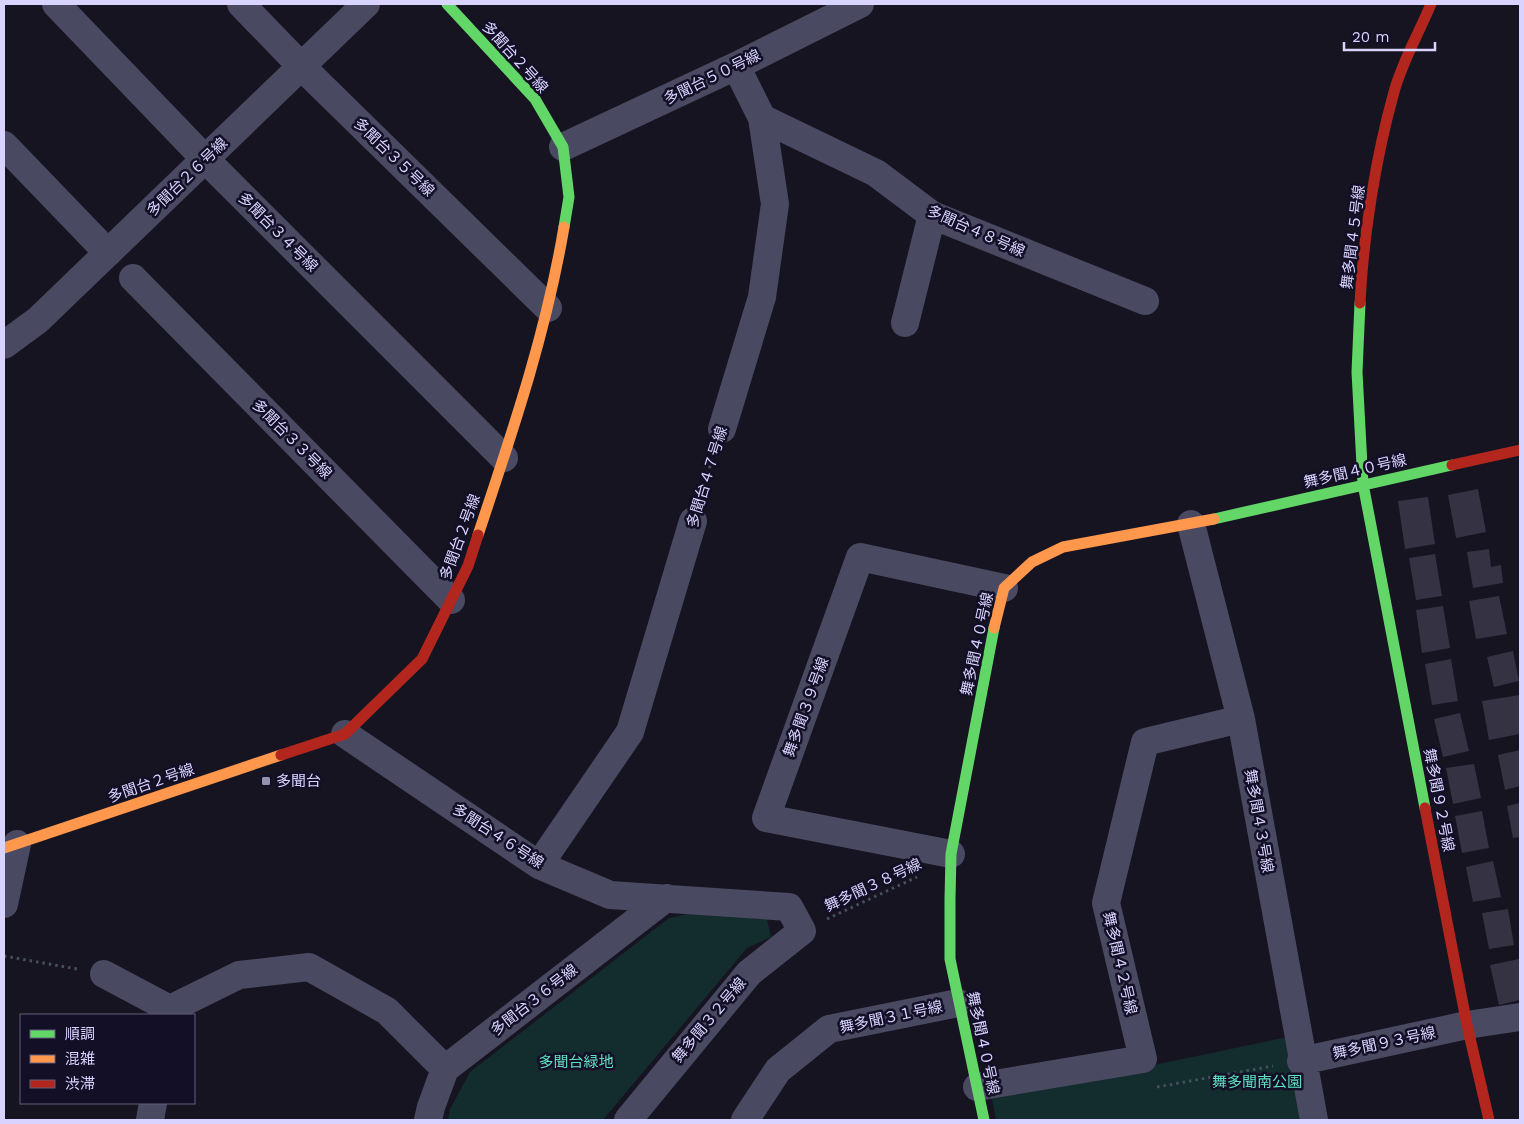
<svg xmlns="http://www.w3.org/2000/svg" width="1524" height="1124" font-family="'Work Sans','Noto Sans JP',sans-serif">
	<rect width="100%" height="100%" fill="#161421"/>
	<path fill="#132c2d" d="M711,909l55,6 5,22 -24,11 -144,172h-155l2,-11 20,-37 199,-154z
		M1287,1037l17,83h-308l-4,-21z"/>
	<path fill="#343243" d="M1478,489l8,43 -30,6 -8,-43z
		M1428,497l7,47 -30,5 -7,-48z
		M1489,549l2,18 10,-2 2,18 -30,5 -6,-36z
		M1435,554l7,42 -26,4 -7,-42z
		M1499,596l8,38 -31,5 -7,-38z
		M1443,606l7,42 -28,5 -6,-43z
		M1513,651l6,30 -25,6 -7,-30z
		M1451,659l7,42 -26,4 -7,-41z
		M1520,695v39l-31,6 -7,-39z
		M1460,713l9,38 -26,6 -9,-38z
		M1520,750v36l-15,4 -7,-35z
		M1474,764l7,34 -28,6 -7,-36z
		M1520,803v34l-7,1 -6,-32z
		M1482,811l7,37 -27,5 -7,-37z
		M1493,861l8,36 -28,5 -7,-35z
		M1508,909l6,36 -25,4 -7,-36z
		M1519,959l1,41 -21,5 -9,-40z"/>
	<g fill="none" stroke-linecap="round" stroke-linejoin="round">
		<path stroke="#44505f" stroke-width="3" stroke-dasharray="2.5 4" stroke-linecap="butt" d="M702,493l11,-37
			M827,919l90,-42
			M4,956l73,13
			M1157,1087l116,-21"/>
		<path stroke="#4a4962" stroke-width="28" d="M56,4l149,155 299,299
			M241,4l60,62 247,242
			M762,118l114,55 56,42 213,86
			M4,145l104,108
			M563,147l173,-81 124,-62
			M133,278l318,322
			M905,323l27,-108
			M4,345l34,-25 328,-316
			M722,429l40,-132 13,-93 -13,-86 -26,-52
			M1191,524l50,195 73,401
			M345,734l194,131 71,30 179,12 13,24 -53,42 -121,147
			M951,854l-185,-36 94,-261 144,31
			M539,865l91,-133 63,-211
			M4,904l13,-60
			M104,974l66,35
			M169,1015l1,-6 69,-34 70,-8 78,44 58,58
			M1301,1061l166,-36 53,-8
			M977,1087l166,-28 -37,-156 39,-161 96,-23
			M150,1120l3,-17
			M428,1120l3,-13 14,-38 221,-171
			M745,1120l33,-50 51,-41 129,-26"/>
		<path stroke="#63d668" stroke-width="11" d="M447,4l88,95 28,48 6,50 -5,30
			M1360,303l-3,69 6,112 62,324
			M1214,519l238,-54
			M984,1120l-34,-161v-60l1,-45 43,-226"/>
		<path stroke="#ff974d" stroke-width="11" d="M478,535c34,-102 68,-201 86,-308
			M994,628l10,-40 28,-26 31,-15 151,-28
			M4,848l277,-93"/>
		<path stroke="#b3261e" stroke-width="11" d="M1360,303c3,-66 16,-147 34,-211 8,-30 25,-59 37,-88
			M1452,465l68,-15
			M281,755l64,-21 77,-75 46,-93 10,-31
			M1425,808l42,217 22,95"/>
	</g>
	<rect fill="#9591b1" stroke="#130f26" stroke-width="2" x="261" y="776" width="10" height="10" rx="2.5"/>
	<g text-anchor="middle" stroke-width="5" stroke-linejoin="round" paint-order="stroke">
		<g font-size="15" fill="#d9d4ff" stroke="#130f26">
			<text transform="translate(515 57) rotate(48)" y="5">多聞台２号線</text>
			<text transform="translate(712 77) rotate(-26)" y="5">多聞台５０号線</text>
			<text transform="translate(394 157) rotate(44)" y="5">多聞台３５号線</text>
			<text transform="translate(187 177) rotate(-44)" y="5">多聞台２６号線</text>
			<text transform="translate(976 231) rotate(24)" y="5">多聞台４８号線</text>
			<text transform="translate(278 232) rotate(45)" y="5">多聞台３４号線</text>
			<text transform="translate(1353 237) rotate(-83)" y="5">舞多聞４５号線</text>
			<text transform="translate(292 439) rotate(45)" y="5">多聞台３３号線</text>
			<text transform="translate(1355 471) rotate(-13)" y="5">舞多聞４０号線</text>
			<text transform="translate(707 477) rotate(-73)" y="5">多聞台４７号線</text>
			<text transform="translate(460 537) rotate(-70)" y="5">多聞台２号線</text>
			<text transform="translate(977 644) rotate(-78)" y="5">舞多聞４０号線</text>
			<text transform="translate(806 707) rotate(-70)" y="5">舞多聞３９号線</text>
			<text transform="translate(151 783) rotate(-19)" y="5">多聞台２号線</text>
			<text transform="translate(1439 800) rotate(79)" y="5">舞多聞９２号線</text>
			<text transform="translate(1259 821) rotate(80)" y="5">舞多聞４３号線</text>
			<text transform="translate(498 836) rotate(33)" y="5">多聞台４６号線</text>
			<text transform="translate(873 885) rotate(-25)" y="5">舞多聞３８号線</text>
			<text transform="translate(1120 963) rotate(77)" y="5">舞多聞４２号線</text>
			<text transform="translate(534 1000) rotate(-38)" y="5">多聞台３６号線</text>
			<text transform="translate(891 1017) rotate(-12)" y="5">舞多聞３１号線</text>
			<text transform="translate(709 1020) rotate(-50)" y="5">舞多聞３２号線</text>
			<text transform="translate(983 1043) rotate(78)" y="5">舞多聞４０号線</text>
			<text transform="translate(1384 1043) rotate(-12)" y="5">舞多聞９３号線</text>
		</g>
		<g font-size="15" fill="#d9d4ff" stroke="#130f26" text-anchor="start">
			<text x="276" y="786">多聞台</text>
		</g>
		<g font-size="15" fill="#5fe0c0" stroke="#130f26">
			<text x="576" y="1067">多聞台緑地</text>
			<text x="1257" y="1087">舞多聞南公園</text>
		</g>
	</g>
	<rect width="1524" height="1124" fill="none" stroke="#d9d4ff" stroke-width="10"/>
	<rect x="20" y="1014" width="175" height="90" fill="#130f26" stroke="#625e7d"/>
	<rect x="30" y="1030" width="25" height="8" fill="#63d668" stroke="#625e7d"/>
	<text x="65" y="1039" font-size="15" fill="#d9d4ff">順調</text>
	<rect x="30" y="1055" width="25" height="8" fill="#ff974d" stroke="#625e7d"/>
	<text x="65" y="1064" font-size="15" fill="#d9d4ff">混雑</text>
	<rect x="30" y="1080" width="25" height="8" fill="#b3261e" stroke="#625e7d"/>
	<text x="65" y="1089" font-size="15" fill="#d9d4ff">渋滞</text>
	<path d="M1344 42v8h91v-8" fill="none" stroke="#d9d4ff" stroke-width="2.5"/>
	<text x="1352" y="42" font-size="15" fill="#d9d4ff" stroke="#130f26" stroke-width="4" paint-order="stroke">20 m</text>
</svg>
